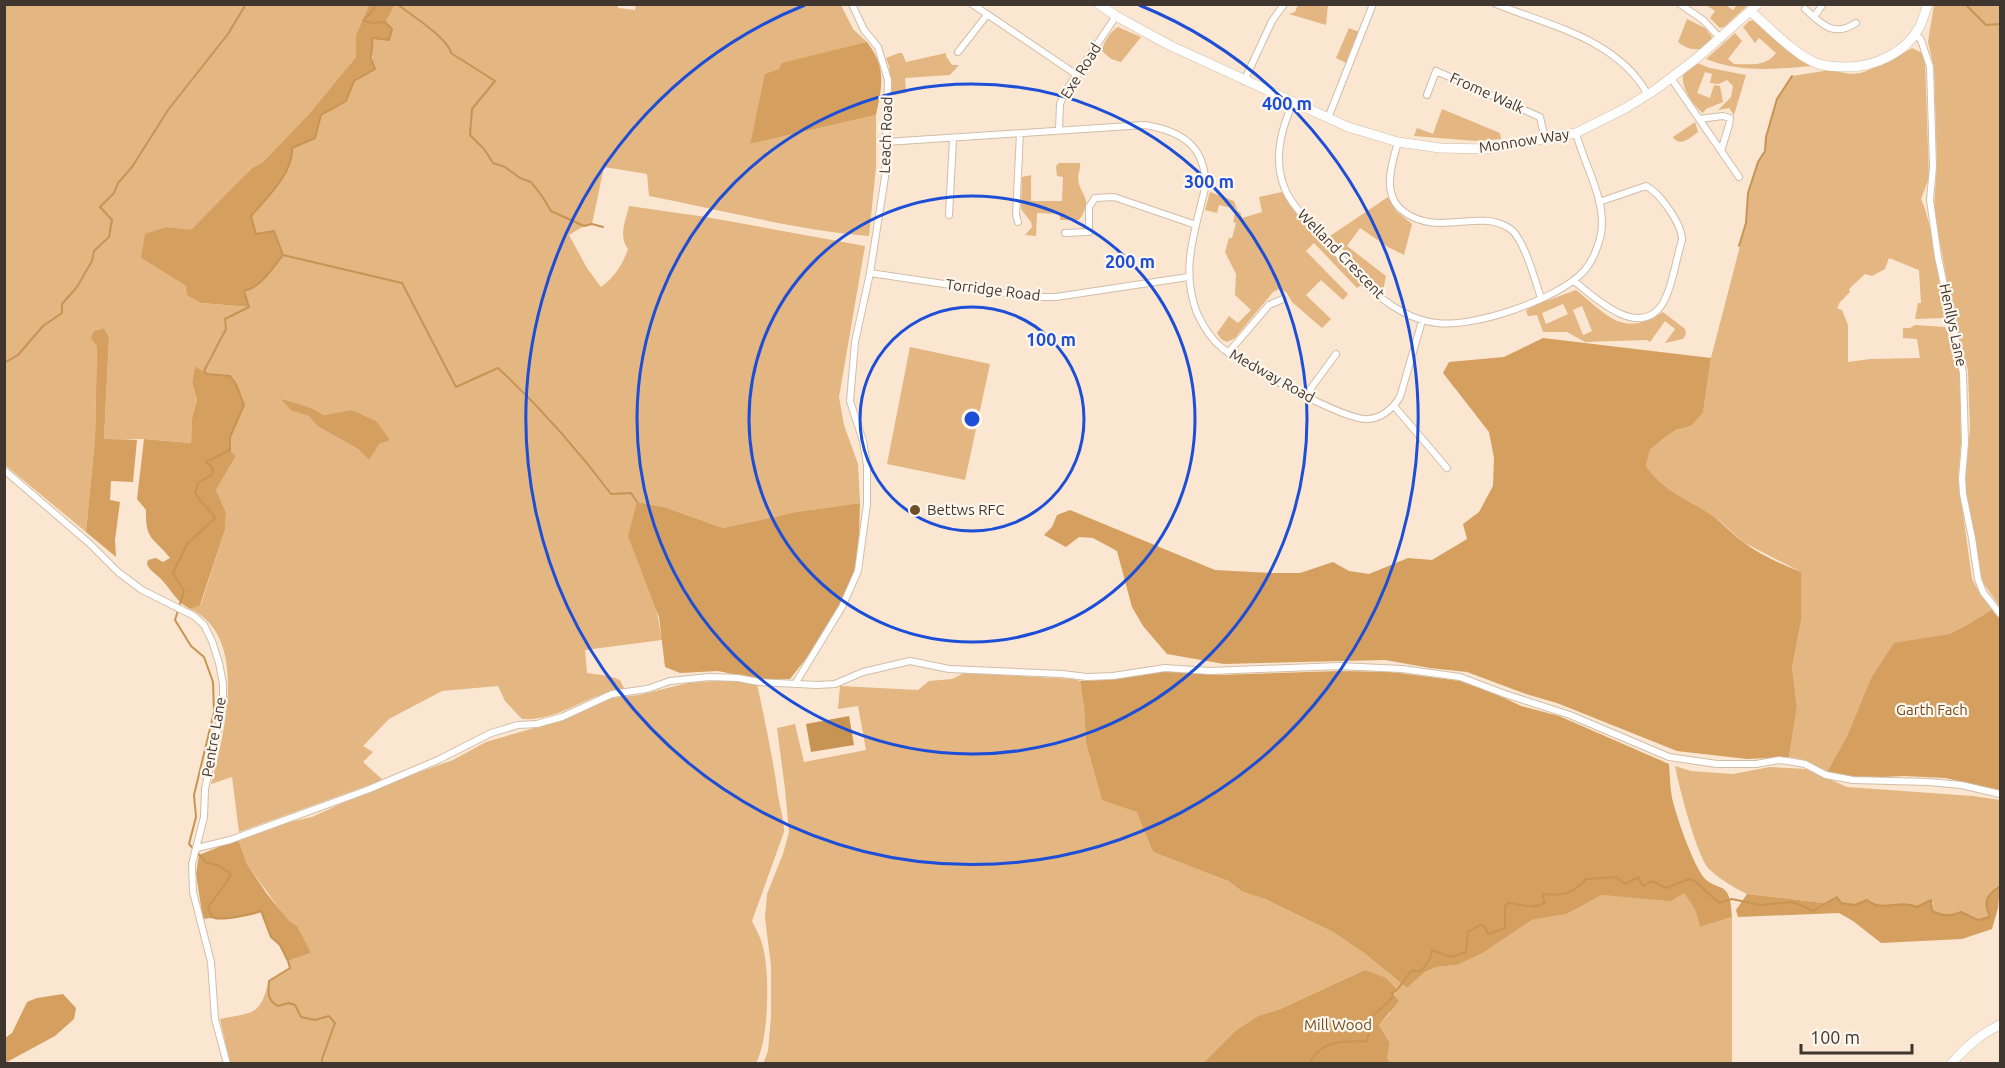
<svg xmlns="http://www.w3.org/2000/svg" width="2005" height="1068" font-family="Ubuntu,sans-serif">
	<rect width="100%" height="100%" fill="#fbe7d1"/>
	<path fill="#e3b682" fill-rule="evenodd" d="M618,4v4l17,2 1,-6 205,1 12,24 14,13 -101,32 -16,70 126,-29v52l-7,69c-75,-6 -146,-26 -220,-40l-2,-22 -43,-7 -12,57 -8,2 -15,9 18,33 14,19c13,-9 22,-23 27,-38 -10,-13 -2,-29 1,-43l77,11 159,29 -26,151 5,28 14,39 2,39 -64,9 -73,16 -59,-21 -27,-5 25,138 -77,10 2,23 22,3 11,4 5,10c-6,1 -13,1 -19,3 -29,9 -52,28 -84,26l-17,-18 -7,-15 -56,5 -53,28 -26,27 10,6 -10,10 20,18 -144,52 -7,-55 -21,7c13,-49 39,-148 -21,-175l11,-5 24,-74 1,-18 -10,-22 20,-34 -6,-6v-13l14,-32 -14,-29 -23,-2 -12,-8 -3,16 5,18 -5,18 -1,25 -46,-4 -41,1 5,-101 -5,-11 -10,3 3,15 -2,93 -9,93 -81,-67 -1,-460h365l-13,30v22l-48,58 -45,47 -11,6 -61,63 -24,-4 -26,31 45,28 15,17 47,4 -4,-16 12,-57 -5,-18c16,-19 42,-42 41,-68l23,-10 6,-23 25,-14 8,-20 21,-12c-9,-29 6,-41 20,-64zM282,400l30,8 12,7 28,-5 17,50 -11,-11 -41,-23 -8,-10z
		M1298,5h30l-2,20 -37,-11 6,-2z
		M1706,5h20l7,5 4,-5h11l-24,22 -4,1 -10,-10 5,-7z
		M1934,5h66v602l-16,-23 -5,-13 -14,-87 5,-56 -2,-57 -14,-51 -20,-111 3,-46 -3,-95 -6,-26z
		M1687,19l18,9 7,9c-5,16 -22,15 -34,5z
		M1755,20l43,39 14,7c-36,3 -72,7 -106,-7l29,-26 7,8 -14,18 6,5c16,0 32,3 42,-11l-17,-15 -4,5 -12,-16 6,-6z
		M1118,27l23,10 -20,25 -10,-3 -9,-8c1,-9 9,-20 16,-24z
		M1349,28l10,4 -13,31 -10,-5z
		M1912,48l10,5 3,8 4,117 -8,21c9,16 24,99 23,119l-29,1 3,-16h3l-2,-33 -30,-12 -4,11 -13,7 -7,-2 -16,15 1,3 -10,10 -3,6 5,2 6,15v37l22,-3 50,-1 -3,-19 -14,-1v-10h7l5,-3 30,2 10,22 5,24 1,70 -3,35 14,101 9,17 12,13 -28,17 -16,8 -55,10 -23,34 -24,58 -20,36 -27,-13 -11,-2 8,-50 -5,-39 9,-47v-49l-58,-30 -22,-20 -45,-26 -22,-18 -8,-12 4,-16 15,-13 11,-7 15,-4 12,-13 8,-55 35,-135 2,-30 10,-31 7,-11 1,-14 11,-38 15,-23 38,-6 20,4 11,-1 28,-11z
		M899,53h3l4,9 40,-9v3l6,9h7l-9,10 -45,3 1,15 -14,2 -3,-29 -3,-8z
		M1697,63l13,5 36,7 -12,40 -5,-7 -11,2 13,-13 2,-11 -6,-6 -8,4 -9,-1 2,-9 -7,-2 -8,21 13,5 4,-13 6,1 3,16 -17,7 -3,4c-11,-9 -22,-25 -20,-39z
		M1442,109l58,24 1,6 -25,2 -62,-5 3,-8 16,6z
		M1695,122l3,10c-7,5 -18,16 -25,5z
		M1059,163h21c1,5 -2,10 -2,15 1,18 17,19 1,42h-19v-6l-23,-1 -1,23 -11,-1 7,-8 -1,-5 -10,-13 1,-32 9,-2v26h31l1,-24 -6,-1 -1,-10z
		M1210,192l24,9 4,11h2l2,6 20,-6 -3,-15 23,-5 25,34 54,59 -4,3 -43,-45 -8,8 42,43 -5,6 -22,-20 -15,15 25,24 -9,9 -30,-26 -6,-10 -7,-3 -6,3 -38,46 -8,4 -6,-3 -4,-6 12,-17 9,7 13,-13 -16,-15 1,-21 -11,-22 4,-14h3l4,-15 -3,-1 3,-13 -17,-4 -2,8 -12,-3z
		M1388,197l8,14 16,13 -8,31 -16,-8 -28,-19 -13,18 39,30 -3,15 -53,-55z
		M1576,290c32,26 47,48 87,22l22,17 1,5 -3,5 -18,4 10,-14 -10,-8 -15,21 -3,-2 -62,2 -18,-10h-24l-6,-17 -9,1 -2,-5 4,-4zM1563,304l5,10 -22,10 -4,-11zM1582,306l10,25 -9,4 -10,-25z
		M910,347l80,17 -25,116 -78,-16z
		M964,673l109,6 7,2 4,26 2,36 16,56 36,13 15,40 75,29 15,11 22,7 68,33 31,21 43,35 18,-16 11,-5 21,-2 26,-12 49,-33 35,-6 35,-19 28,1 54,-3 11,17 5,17 32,-10v146h-341l-4,-5 3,-15 -11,-18 11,-12 2,-20 5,-3 -32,-20 -85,39 -22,7 -23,15 -32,32 -440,1 5,-13 3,-34v-51l-6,-48 2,-24 16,-40 6,-22 -4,-43 -8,-61 18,-4 9,38 62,-12 -8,-44 -20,3 2,-23 78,4 11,-9 23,-2z
		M729,680l28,4c8,37 16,74 21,111 2,13 6,24 6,37l-32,89c4,8 9,17 11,26 7,28 6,92 -7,116h-526l-10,-44c34,-7 40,-3 49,-38l21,-13 -2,-7 23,-8 -64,-89 -9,-25 38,-14 36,-8 68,-31 73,-26 33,-18 79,-23 45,-21 29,-3 49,-12z
		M1675,766l16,5 42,3 37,-7 37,2 40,18 126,9 27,4v86c-12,8 -17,17 -10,31l-12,3 -17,-8 -10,5 -19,-6 1,-9h-6l-10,5c-17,-8 -36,6 -50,-7l-12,5 -14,-2 -2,-4 -15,4 -77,-9c-13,-6 -29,-16 -39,-26 -12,-15 -29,-81 -33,-102z"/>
	<path fill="#d49f5f" d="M369,5h26l-10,17 7,7 -3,11 -16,-2 -2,20 4,11 -21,12 -8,20 -25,14 -6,23 -22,10c0,26 -26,48 -42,67l5,19 18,-3 9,24c-11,14 -22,31 -39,36l5,16 -48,-4 -14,-8 -1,-9 -45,-28 4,-24 22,-7 24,3 61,-62 11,-6 45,-47 48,-58v-22z
		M867,42c20,26 15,44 9,73l-126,29 15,-70 14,-5 3,-6z
		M104,328l5,10 -5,101 33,1 -4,42 -22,-1 -1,19 10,2 -5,38 1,17 -30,-25 9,-93 2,-93 -6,-8 3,-7z
		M1543,338l168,20 -8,55 -12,13 -15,4 -11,7 -15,13 -4,16c16,24 38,32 62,47 13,8 23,20 35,29 17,13 38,22 58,30v49l-9,47 5,39 -8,50 -42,2 -70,-8 -120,-48 -28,-8 -62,-23 -37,-4 -45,-8 -161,4 -57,-10 -24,-28 -11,-19 -15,-56 -24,-13 -14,-1 -13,10 -22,-12 8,-8 5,-12 13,-5 145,60 56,3h29l33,-11 16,9 20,3 39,-16 24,2 35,-21 -4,-15 16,-12 14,-26 1,-28 -5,-26 -46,-59 6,-11 55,-5z
		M195,366l12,8 23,2 6,8 8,21 -14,32v13l6,6 -20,34 10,22 -1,18 -25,75 -10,4c-14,-7 -19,-20 -30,-31 -5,-5 -10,-7 -13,-14l1,-4 8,-2 7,4 7,-4c-16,-21 -25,-17 -24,-48l-9,-11 7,-60 47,4 1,-25 5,-18 -5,-18z
		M281,399l31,9 12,7 27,-5 25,11 14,19 -11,4 -10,16 -11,-11 -41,-23 -8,-10 -18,-6z
		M637,502l27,5 59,21 73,-16 64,-9 -2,68 -16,36 -23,35 -29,37h-33l-39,-8 -38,2 -15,-6 -6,-50 -31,-81z
		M1993,609l7,9v172l-55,-12 -41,-2 -42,2 -35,-6 20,-36 24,-58 23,-35 55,-9 16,-8z
		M1164,671l54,4 121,-4 52,1 70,9 29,10 31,15 38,10 110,48c1,12 1,26 4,38 6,22 16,50 27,70 14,24 31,2 32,45l-32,10 -5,-17 -11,-17 -13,8 -69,-6 -35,19 -35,6 -49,33 -26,12 -21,2 -11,5 -18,16 -43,-35 -31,-21 -68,-33 -22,-7 -15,-11 -75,-29 -16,-40 -35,-12 -16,-57 -2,-36 -4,-26 37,-2z
		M238,839l9,25 20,30 23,28 7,4 14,27 -23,8 -8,-16 -9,-8 -10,-26c-8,3 -35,9 -43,8 -7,-1 -8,-1 -15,0l-7,-45 3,-19z
		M2000,887l-2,21 -6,21 -30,10 -81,4 -28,-22 -14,-8 -101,4 -2,-7 11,-16 77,9 13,-6 4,6c10,2 17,2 26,-3 14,13 34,-1 50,7l14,-7 1,11c11,5 17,6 29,1l17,8 12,-3c-6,-16 -5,-21 10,-30z
		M1365,970l21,8 11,12 -5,3 7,8 -20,24 11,18 -3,15 4,5h-188l32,-32 23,-15 22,-7z
		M63,994l13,14 -2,11 -19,17 -50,27v-25l7,-5 15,-31 10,-4z"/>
	<path fill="#c89454" d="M849,716l5,29 -43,7 -5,-28z"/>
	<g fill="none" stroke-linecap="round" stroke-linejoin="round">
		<path stroke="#c89454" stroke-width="2" d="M397,4c13,10 51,34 54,49l44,28 -23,28 -2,26 14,14 9,14 12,4 15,11 11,4 11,14 9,15 33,15 8,-2 11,3
			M1965,4l21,21 14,-1
			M1739,246l7,-23 2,-30 10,-31 7,-11 1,-14 11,-38 15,-23
			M283,255l119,28 54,104 42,-19c42,39 79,81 113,126l20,-1 6,9
			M4,363l14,-8 25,-29 19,-13v-9l15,-17 15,-26 2,-10 15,-14 3,-17 -12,-13 14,-14 4,-10 14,-16 36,-57 60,-76 18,-30
			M322,1064v-5l13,-36 -6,-7 -14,4 -14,-3 -6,-12 -6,-2 -11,3c-11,-6 -10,-14 -9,-25l21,-13 -2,-7 -8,-16 -9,-8 -10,-26c-8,3 -42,11 -48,6 -1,0 -5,-8 -5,-9 7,-12 17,-21 23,-34l-12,-8 -13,-4 -17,-18 7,-27 -2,-22 20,-83 -1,-30 -9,-25 -13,-11 -16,-26 9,-29 -11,-18 14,-29 28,-26c-5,-10 -16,-15 -20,-26l3,-9 15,-9 -1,-7 -6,-5 24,-12v-13l14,-32 -8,-21 -6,-8 -23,-2 -3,-3 22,-42 -1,-10 24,-12 -5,-16c17,-4 28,-22 39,-36l-9,-24 -18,3 -5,-18c16,-19 42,-42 41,-68l23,-10 6,-23 25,-14 8,-20 21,-12 -4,-11 2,-20 16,2 3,-11 -7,-7 -12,1 -10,-2 11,-12 1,-5
			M1309,1064c14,-26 33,-22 58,-23l6,-25 20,-19 -1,-4 5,-3 14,-19h10l9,-12 2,-9 19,7 15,-5 2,-20 12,-7 5,2 3,7 17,-6v-22l3,-3c14,1 24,7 37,0l-3,-9c20,2 30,1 44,-15l30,-2 9,7 13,-7 5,9 9,-5 14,7 23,-9 6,2 24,22 13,-4 28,6 33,-3 20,9 24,-14 4,6 14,2 12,-5c14,13 34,-1 50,7l14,-7 1,11c11,5 17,6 29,1l17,8 12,-3c-7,-16 -4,-21 10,-31"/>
		<g stroke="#d1bea8" stroke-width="8">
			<path id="street" d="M972,4l105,71
				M1496,4c54,22 122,35 152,91
				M1680,4l23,16 18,19
				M1805,9c17,15 28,29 51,14
				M1814,17l9,-13
				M1915,33l6,7 9,27 3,100 -3,33 8,57 25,116 2,70 -3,35 1,16 9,44 6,41 5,13 17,22
				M958,52l29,-37
				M1671,78l68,99
				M1244,81l28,-60 12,-17
				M1427,95l9,-24 104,46 5,22
				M1293,103c-12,26 -20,58 -8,86 7,17 22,30 34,44 16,18 33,37 50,55 20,17 41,32 68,35 37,5 122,-24 147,-52 9,-10 14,-24 17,-37 6,-34 -17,-69 -25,-101
				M1328,118l45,-114
				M1699,119l24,-3 7,2 -1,7 -8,26
				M1059,130l1,-26 5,-12 51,-76
				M886,142l259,-17c37,6 62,22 60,63 -10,44 -25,81 -8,125 6,13 13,25 24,34 18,16 126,75 147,72 14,-1 25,-11 32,-22l22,-76
				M1398,142c-6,21 -17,52 5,69 35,27 74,-3 106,17 15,9 26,53 32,70
				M949,215l4,-76
				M1018,222l-2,-7 4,-82
				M1065,233l24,-1v-25l6,-9 19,-1 82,28
				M870,273l162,24h24l132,-20
				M1574,281c19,15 63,58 87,25 11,-16 15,-47 21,-66 0,-16 -22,-47 -36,-54l-47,16
				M1228,353l41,-48 14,-6
				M1306,395l30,-41
				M1394,406l53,62
				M4,470l85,73 29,29 24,18 52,26 10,9 8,16 7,22 4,21v22l-18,83 -1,28 -12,47 1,28 18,70 4,57 12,45
				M795,684l47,-77 16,-36 9,-67v-39l-4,-24 -13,-40 5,-59 15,-69 15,-96 3,-97 -10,-33 -14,-17 -12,-26
				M197,848l33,-8 137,-50 71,-30 53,-27 27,-8 19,-1 25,-7 50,-23 35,-5 23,-8 39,-4 29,1 21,4 58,3 18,-1 28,-12 47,-11 39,8 113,5 25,3 26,-1 52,-8 45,3 129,-5 63,3 58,8 45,17 65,21 99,42 48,7h39l23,-4 15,2 11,2 21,11 27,5 76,2 32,3 39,9"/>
		</g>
		<g stroke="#d1bea8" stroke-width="10">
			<path id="secondary" d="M1099,4l17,12 53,29 179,82 50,15 42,6 47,1 89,-16 48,-24 31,-19 42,-32 61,-54
				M1751,12c18,15 43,42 65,51 10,4 21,4 31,4 28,0 60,-15 73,-41 3,-7 5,-14 8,-22
				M1951,1064c15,-17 29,-30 49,-39"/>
		</g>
		<use href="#street" stroke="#fff" stroke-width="6"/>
		<use href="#secondary" stroke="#fff" stroke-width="9"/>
	</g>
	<g fill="none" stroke="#1d4ed8" stroke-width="3">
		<circle cx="972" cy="419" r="112"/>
		<circle cx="972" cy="419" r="223"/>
		<circle cx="972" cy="419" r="335"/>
		<path d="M1139 5A446 446 0 1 1 805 5"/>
	</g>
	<circle fill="#6f4f26" stroke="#fff7ee" stroke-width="2" cx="915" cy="510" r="6"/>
	<g text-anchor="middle" stroke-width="4.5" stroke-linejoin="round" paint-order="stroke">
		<g font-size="15" fill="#3f372f" stroke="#fff7ee">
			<text transform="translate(1081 71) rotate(-58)" y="5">Exe Road</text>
			<text transform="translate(1487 93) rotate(24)" y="5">Frome Walk</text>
			<text transform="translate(886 135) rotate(-88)" y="5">Leach Road</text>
			<text transform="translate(1524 141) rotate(-9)" y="5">Monnow Way</text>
			<text transform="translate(1341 254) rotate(46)" y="5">Welland Crescent</text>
			<text transform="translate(993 290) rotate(7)" y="5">Torridge Road</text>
			<text transform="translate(1953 325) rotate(78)" y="5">Henllys Lane</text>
			<text transform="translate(1272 376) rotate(29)" y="5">Medway Road</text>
			<text transform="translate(214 737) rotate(-80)" y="5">Pentre Lane</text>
		</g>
		<g font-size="15" fill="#3f372f" stroke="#fff7ee" text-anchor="start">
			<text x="927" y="515">Bettws RFC</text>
		</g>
		<g font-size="15" fill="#704c1c" stroke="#fff7ee">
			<text x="1932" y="715">Garth Fach</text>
			<text x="1338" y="1030">Mill Wood</text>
		</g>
	</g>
	<circle cx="972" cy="419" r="9" fill="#1d4ed8" stroke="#fff7ee" stroke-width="3"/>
	<g font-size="18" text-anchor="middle" font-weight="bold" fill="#1d4ed8" stroke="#fff7ee" stroke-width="4.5" stroke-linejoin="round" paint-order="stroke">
		<text x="1287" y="110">400 m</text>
		<text x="1209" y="188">300 m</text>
		<text x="1130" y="268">200 m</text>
		<text x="1051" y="346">100 m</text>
	</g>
	<rect width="2005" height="1068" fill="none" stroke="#3f372f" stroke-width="12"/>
	<path d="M1801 1044v9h111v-9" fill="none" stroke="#3f372f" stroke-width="3"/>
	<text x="1810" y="1044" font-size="18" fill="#3f372f" stroke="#fff7ee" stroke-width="4.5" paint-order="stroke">100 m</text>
</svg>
